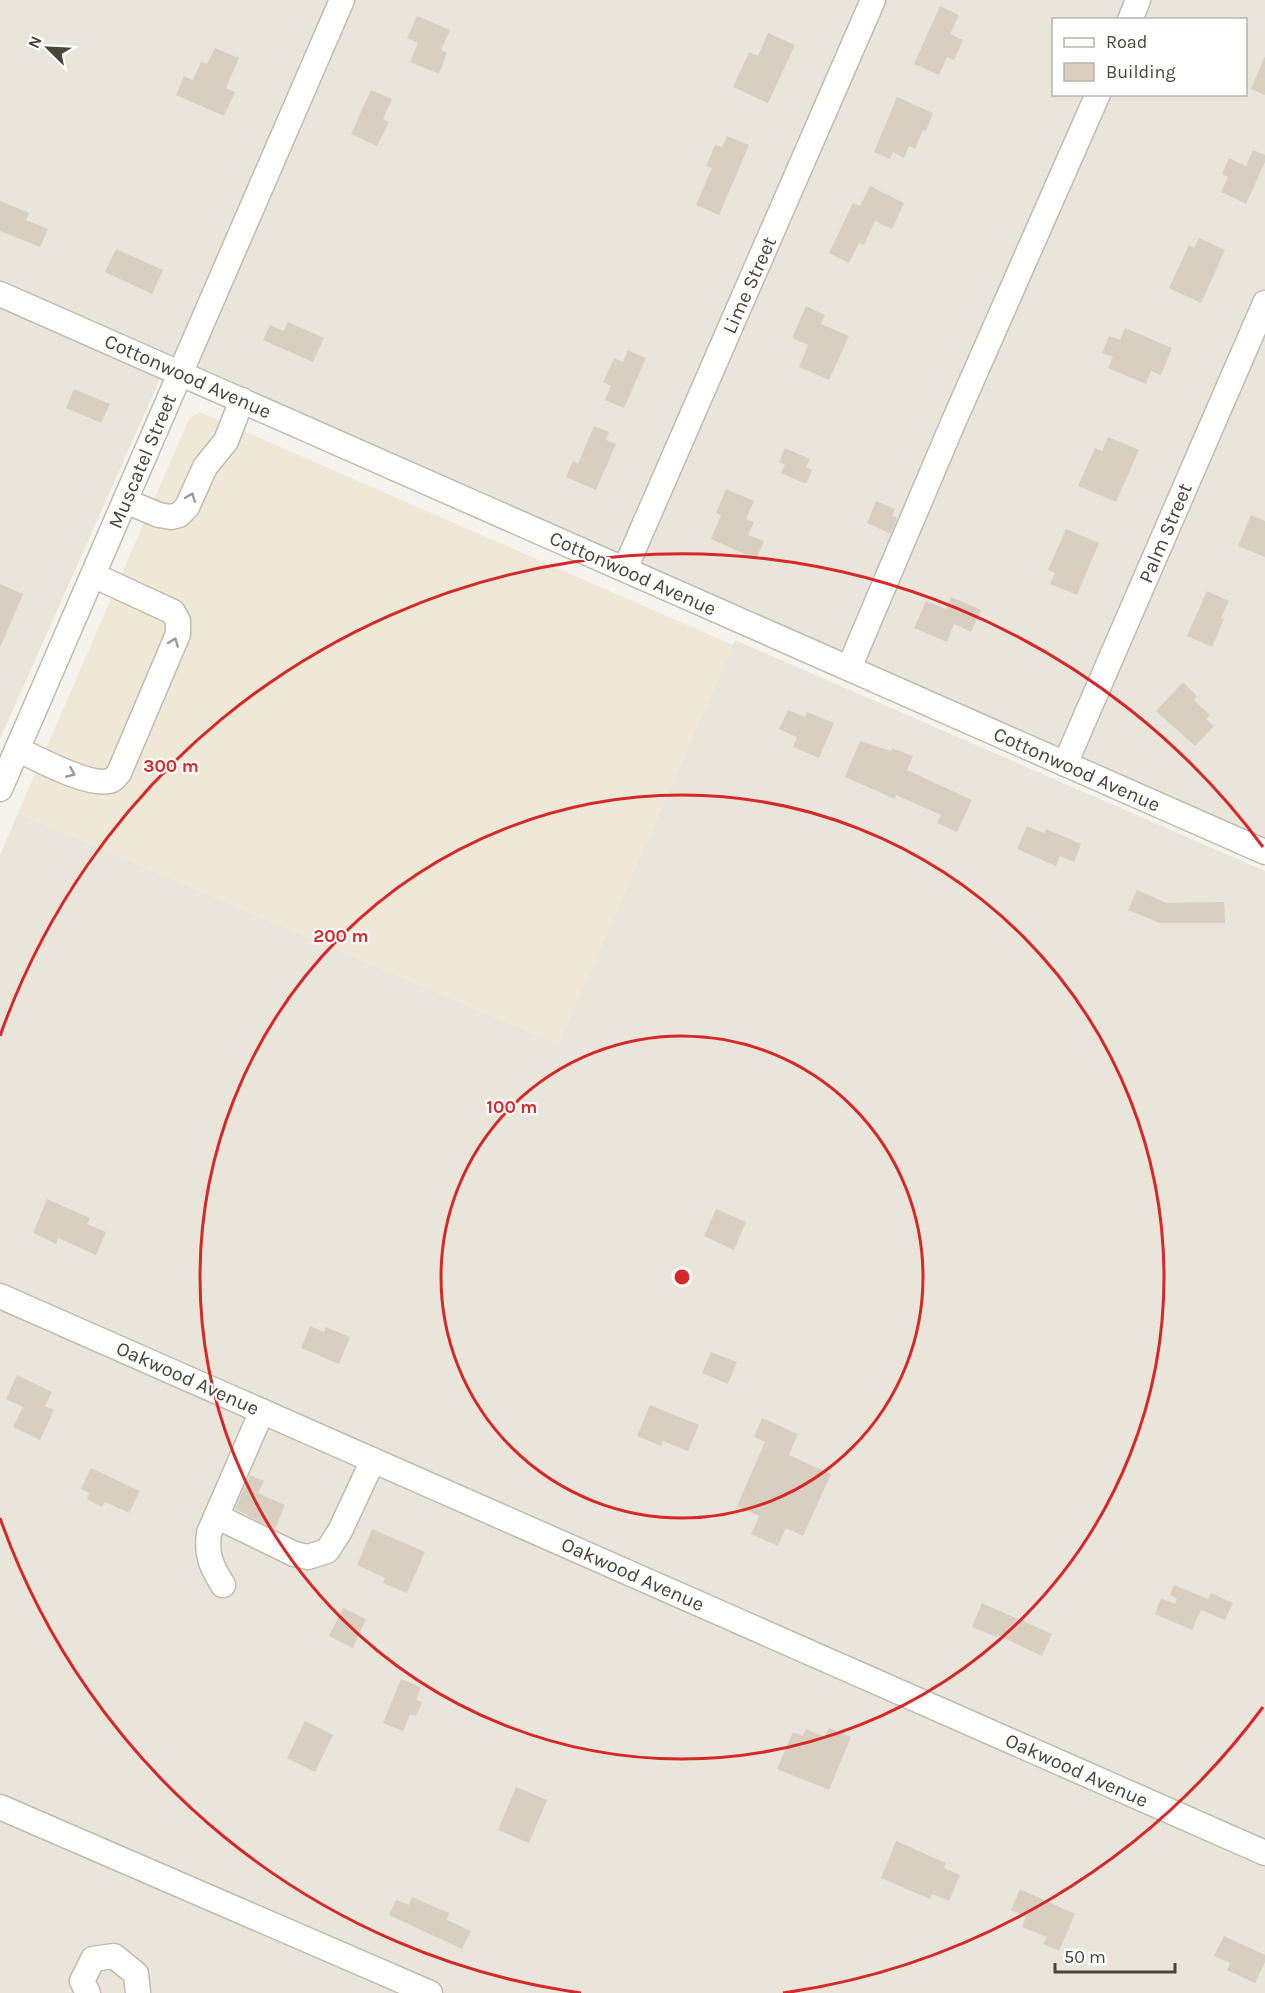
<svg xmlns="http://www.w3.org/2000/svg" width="1265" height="1993" font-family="Karla,sans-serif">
	<rect width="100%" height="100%" fill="#f6f3ec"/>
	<path fill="#eae5da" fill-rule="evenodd" d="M0,0h1265v846l-1265,-553zM1054,20h192v74h-192z
		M0,309l160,70 -160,360z
		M735,640l530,231v1122h-1265v-1138l18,-42 540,231z"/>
	<path fill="#efe8d6" d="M200,412l533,233 -175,399 -540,-231 171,-394z"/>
	<path fill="#d8cfc1" d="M940,6l19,9 -9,19 13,6 -9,20 -7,-3 -8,18 -25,-11z
		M417,16l33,14 -9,20 6,3 -8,21 -29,-12 8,-19 -11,-5z
		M768,33l27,12 -27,58 -35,-16 16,-35 9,4z
		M215,48l24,10 -13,30 9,4 -11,24 -48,-21 8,-19 9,4 8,-18 6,2z
		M1265,56v39l-14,-6z
		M371,90l21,9 -9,20 6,3 -12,24 -26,-12z
		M897,97l36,16 -7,18 -3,-1 -8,19 -6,-3 -5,12 -11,-6 -3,7 -16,-7z
		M727,136l22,9 -30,70 -23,-10 16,-37 -6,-2 9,-21 7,2z
		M1253,150l12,5v7l-19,42 -25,-12 7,-15 -6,-3 7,-16 17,8z
		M870,186l34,17 -12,26 -17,-8 -11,24 -5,-2 -10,20 -20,-10 24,-50 7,3z
		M0,201l29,12 -3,7 22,9 -8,18 -40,-16z
		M1199,238l26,12 -24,53 -32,-15 20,-43 5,3z
		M116,249l47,21 -11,24 -47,-22z
		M806,306l19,9 -4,9 28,12 -20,44 -30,-13 9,-22 -16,-7z
		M288,322l36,16 -11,24 -50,-22 7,-15 14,6z
		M1125,328l47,20 -11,27 -10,-4 -5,13 -38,-16 5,-11 -11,-4 7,-17 11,4z
		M628,350l18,8 -22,50 -19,-8 6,-14 -8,-4 11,-24 9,4z
		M74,389l36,15 -9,19 -35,-15z
		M594,426l15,6 -3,8 10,4 -20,46 -30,-13 7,-16 5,3z
		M1108,437l31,13 -23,52 -38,-16 17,-38 7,3z
		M785,448l25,11 -4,8 6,3 -6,14 -25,-11 4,-8 -6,-3z
		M726,489l28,12 -8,18 8,3 -6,13 16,6 -8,18 -45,-20 10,-24 -5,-2z
		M876,501l19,8 -3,7 5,2 -6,16 -24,-11z
		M1251,515l14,6v36l-27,-11z
		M1066,529l33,14 -22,52 -27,-11 5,-11 -7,-3z
		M0,584l23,10 -23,54z
		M1207,591l22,10 -8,17 3,1 -12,28 -25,-11z
		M951,597l30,13 -10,22 -17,-8 -7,18 -33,-14 12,-27 20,8z
		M1183,682l14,14 -3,4 16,15 -4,4 8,7 -19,20 -39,-35z
		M788,710l17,7 2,-5 27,11 -15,35 -26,-11 4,-10 -18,-8z
		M860,741l31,10 1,-3 21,8 -6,14 65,30 -15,32 -20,-9 4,-8 -45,-20 -1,4 -50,-22z
		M1027,826l17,7 2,-4 35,15 -7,18 -14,-6 -4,10 -39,-17z
		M1137,890l29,13 58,-1 1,21h-65l-32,-13z
		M47,1199l43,19 -3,6 19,8 -10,23 -38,-17 -2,6 -23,-11z
		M716,1209l30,13 -12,28 -30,-14z
		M310,1326l14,6 2,-5 24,10 -11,27 -38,-16z
		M711,1352l26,10 -9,22 -26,-11z
		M17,1375l35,17 -7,14 9,4 -14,30 -27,-13 10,-20 -17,-8z
		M650,1405l49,20 -11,26 -25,-10 -2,5 -24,-10z
		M762,1418l36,16 -9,21 42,19 -28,62 -17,-8 -8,18 -27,-12 8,-18 -22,-10 28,-64 -11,-5z
		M91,1468l49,23 -11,22 -24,-11 -3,5 -15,-8 2,-6 -8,-4z
		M250,1475l14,6 -6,12 27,12 -10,24 -40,-20z
		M372,1529l53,23 -18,41 -24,-10 2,-5 -28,-13z
		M1174,1585l34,14 3,-6 22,10 -8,17 -24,-10 -9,20 -37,-16 6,-16 14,6 2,-5 -7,-4z
		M982,1603l70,31 -10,22 -44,-21 -1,2 -25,-10z
		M343,1608l23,11 -13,29 -24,-12z
		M401,1679l20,8 -5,13 6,2 -6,14 -6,-2 -7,17 -20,-8z
		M305,1721l28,14 -18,37 -28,-14z
		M829,1728l22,9 -22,53 -52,-21 16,-37 10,4 3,-7 19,8z
		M516,1787l31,13 -18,43 -31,-13z
		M896,1841l50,22 -2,5 16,7 -11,26 -17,-7 -2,5 -49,-21z
		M1020,1889l55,25 -16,37 -16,-7 4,-7 -25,-10 4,-10 -15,-7z
		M412,1897l37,16 -2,7 24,11 -9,18 -73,-34 7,-15 13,5z
		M1224,1936l41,19v7l-10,21 -28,-13 3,-7 -16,-7z"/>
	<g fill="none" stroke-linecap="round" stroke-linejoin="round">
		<g stroke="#c2bbae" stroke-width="27">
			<path id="minor" d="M1130,20l8,-20
				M0,294l1265,558
				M125,501l34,14 12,2 8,-2 8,-8 18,-40 21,-26 16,-41
				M625,569l248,-569
				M849,668l104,-245 145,-329
				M17,749c19,9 76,40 95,31 2,-1 5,-5 7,-7l59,-139v-13l-5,-9 -80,-37
				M1065,764l200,-461
				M0,789l342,-789
				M0,1296l1265,557
				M216,1516l78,38 14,3 19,-6 13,-20 33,-71
				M223,1585c-12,-19 -17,-30 -14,-52l53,-122
				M0,1807l430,186
				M88,1993l-6,-12 11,-22 21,-3 22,18 2,19"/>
		</g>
		<use href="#minor" stroke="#fff" stroke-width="24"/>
	</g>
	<defs><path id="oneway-chevron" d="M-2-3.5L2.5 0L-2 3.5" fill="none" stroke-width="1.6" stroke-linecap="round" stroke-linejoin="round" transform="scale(1.5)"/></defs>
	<g stroke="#9c9892">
		<use href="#oneway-chevron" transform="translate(191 497) rotate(-69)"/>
		<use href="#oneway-chevron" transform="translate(174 642) rotate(-69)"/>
		<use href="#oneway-chevron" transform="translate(71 773) rotate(23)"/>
	</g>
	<g fill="none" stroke="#d62828" stroke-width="3">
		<circle cx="682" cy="1277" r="241"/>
		<circle cx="682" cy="1277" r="482"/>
		<path d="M1263 1707A723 723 0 0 1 783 1993M581 1993A723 723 0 0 1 0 1518M0 1036A723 723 0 0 1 1263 847"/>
	</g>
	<g text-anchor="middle" stroke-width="4.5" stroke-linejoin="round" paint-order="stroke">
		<g font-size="20" fill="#4b4439" stroke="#fff">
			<text transform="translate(749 285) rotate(-66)" y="7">Lime Street</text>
			<text transform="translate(188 376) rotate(24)" y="7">Cottonwood Avenue</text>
			<text transform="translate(142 461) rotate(-67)" y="7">Muscatel Street</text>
			<text transform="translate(1165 533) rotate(-67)" y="7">Palm Street</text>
			<text transform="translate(633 573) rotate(24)" y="7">Cottonwood Avenue</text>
			<text transform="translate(1077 769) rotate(24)" y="7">Cottonwood Avenue</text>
			<text transform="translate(188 1378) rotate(24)" y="7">Oakwood Avenue</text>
			<text transform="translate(633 1574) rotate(24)" y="7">Oakwood Avenue</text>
			<text transform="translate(1077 1770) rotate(24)" y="7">Oakwood Avenue</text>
		</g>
	</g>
	<circle cx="682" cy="1277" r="9" fill="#d62828" stroke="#fff" stroke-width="3"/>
	<g font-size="18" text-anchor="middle" font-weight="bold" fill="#d62828" stroke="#fff" stroke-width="4.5" stroke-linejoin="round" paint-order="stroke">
		<text x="171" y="772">300 m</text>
		<text x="341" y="942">200 m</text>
		<text x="512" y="1113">100 m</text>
	</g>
	<rect x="1052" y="18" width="195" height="78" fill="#ffffff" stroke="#b7b4b0" stroke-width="1.5"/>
	<rect x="1064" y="38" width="30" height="9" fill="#ffffff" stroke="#b7b4b0" stroke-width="1.5"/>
	<text x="1106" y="48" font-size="18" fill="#4b4439">Road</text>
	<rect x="1064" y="63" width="30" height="18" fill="#d8cfc1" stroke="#b7b4b0" stroke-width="1.5"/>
	<text x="1106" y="78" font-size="18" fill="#4b4439">Building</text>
	<g transform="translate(48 48) rotate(294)" stroke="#ffffff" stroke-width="4.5" paint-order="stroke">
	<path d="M0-4.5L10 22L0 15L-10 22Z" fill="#4b4439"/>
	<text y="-9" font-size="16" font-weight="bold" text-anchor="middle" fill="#4b4439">N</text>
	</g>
	<path d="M1055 1963v9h120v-9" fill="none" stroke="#4b4439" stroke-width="3"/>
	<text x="1064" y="1963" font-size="18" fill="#4b4439" stroke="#ffffff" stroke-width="4.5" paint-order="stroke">50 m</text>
</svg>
